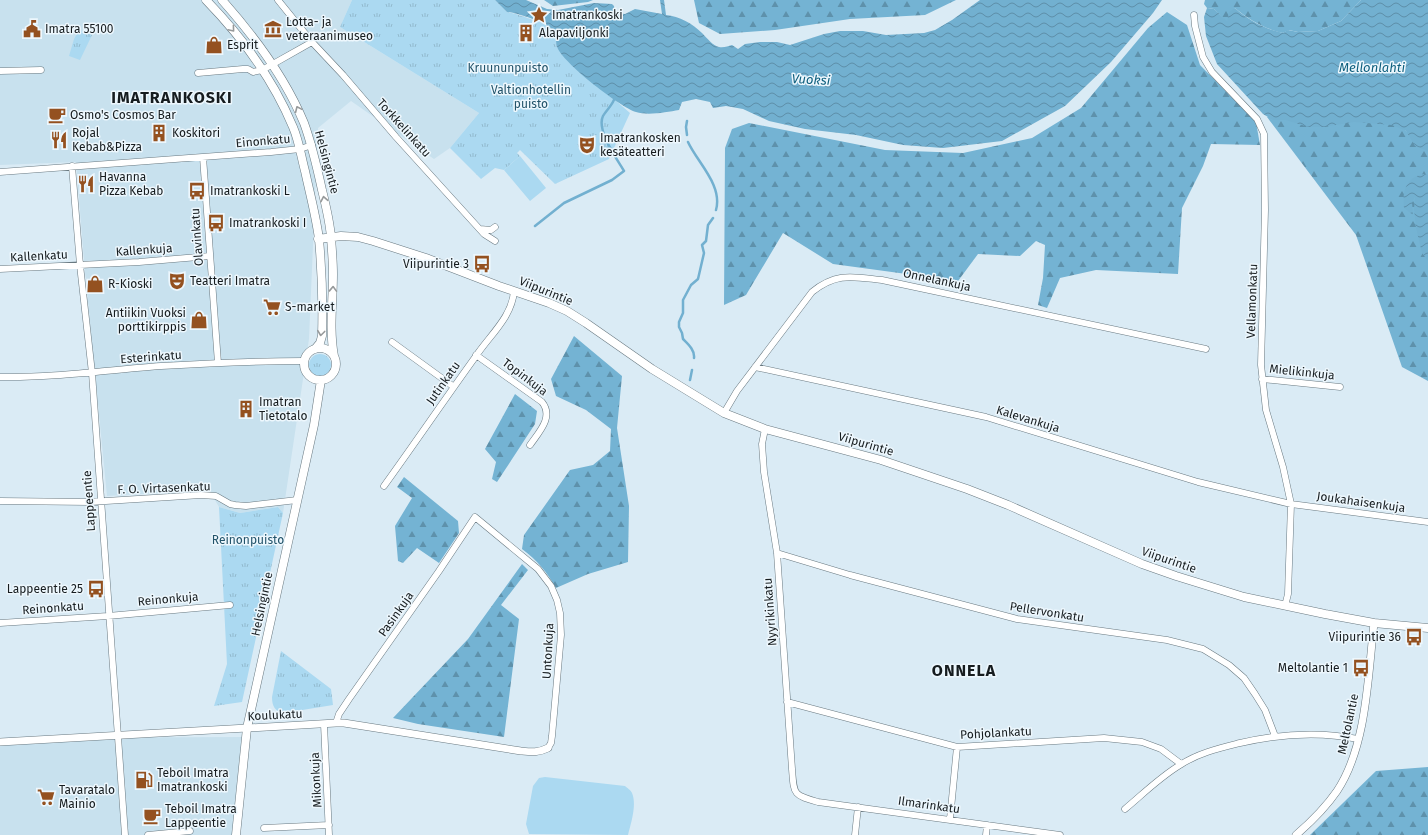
<svg xmlns="http://www.w3.org/2000/svg" width="1428" height="835" font-family="'Fira Sans',sans-serif">
	<defs>
		<pattern id="grass-tufts" width="24" height="20" patternUnits="userSpaceOnUse"><rect width="24" height="20" fill="#abd9f1"/><path d="M3 7l-1-3M5 7V3M7 7l1-3M15 17l-1-3M17 17v-4M19 17l1-3" fill="none" stroke="#92bace"/></pattern>
		<pattern id="forest-firs" width="22" height="20" patternUnits="userSpaceOnUse"><rect width="22" height="20" fill="#74b3d3"/><path d="M5 1l3.5 6h-7zM16 11l3.5 6h-7z" fill="#5e91ab"/></pattern>
		<pattern id="water-waves" width="16" height="10" patternUnits="userSpaceOnUse"><rect width="16" height="10" fill="#72b0d0"/><path d="M0 5q4-4 8 0t8 0" fill="none" stroke="#5d8ea8"/></pattern>
	</defs>
	<rect width="100%" height="100%" fill="#daebf5"/>
	<path fill="#c8e1ee" d="M0,0h352l-12,27 139,86 -29,35 -16,11 -83,-58 -33,27 -9,211 -26,174 -5,-6 -38,6 -21,-6 -10,-17 -102,6 -22,-224 -9,-110 -76,3z
		M242,737l-10,98h-232v-97z"/>
	<path fill="url(#grass-tufts)" d="M352,0h143l12,12c7,1 12,3 18,5 13,5 26,5 31,21l58,61 16,14 -21,46 -54,25 -35,-34 -3,3 3,3 -16,14 -9,-2 -14,11 -31,-31 29,-35 -139,-86z
		M79,30l13,5 -12,25 -11,-4 5,-17z
		M309 365a11 11 0 1 1 22 0a11 11 0 1 1-22 0Z
		M219,507l21,6 38,-6 5,6 -41,189 -28,4 13,-42z
		M281,651l50,38 2,16 -49,8c-9,-1 -12,-7 -12,-16z"/>
	<path fill="url(#forest-firs)" d="M544,0h49l-5,2 -35,4z
		M694,0h262l-31,15 -75,4 -75,11 -55,4 -21,-11z
		M1205,0h156l-20,21 -23,10 -20,1 -9,-2 -6,3c-18,-4 -34,-13 -48,-25l-8,14 -13,-13 -7,-1 -3,-4z
		M1167,12l20,13 13,40 56,57 4,23 -49,-1 -8,22 -21,42 -4,66 -82,-4 -36,8 -13,30 -9,-3 5,-27 2,-33 -9,-4 -16,15 -42,-2 -20,27 -125,-17 -50,-31 -37,62 -22,10 1,-157 7,-19 17,-6 136,27 78,3 69,-15 49,-30 67,-80z
		M1267,117h120l41,30v234l-26,-14 -46,-132z
		M574,336l48,40 -5,52 12,78 -1,56 -40,12 -32,14c-9,-16 -19,-28 -34,-39l2,-14 46,-65 23,-5 17,-14 1,-22 -25,-19 -30,-14 -5,-17z
		M515,394l22,17 -2,13 -38,58 -5,-3 4,-17 -11,-13z
		M404,477l54,44 1,12 -20,30 -22,-15 -14,15 -5,-2 -3,-35 17,-28 -15,-11z
		M522,564l6,6 -27,35 18,14 -15,118 -86,-13 -25,-6 75,-79z
		M1428,767v68h-118l66,-64z"/>
	<path fill="#abd9f1" d="M520,156l26,32 -16,13 -26,-31z
		M545,777l80,9c2,2 6,4 7,7 5,12 -1,30 -4,42l-99,-1 -3,-10 7,-38 6,-8z"/>
	<path fill="url(#water-waves)" d="M495,0h31l21,9 11,1 36,-7 18,1 2,2 1,7 10,1 10,-5 27,5 -2,-14h4l2,15c13,1 27,9 36,18 5,5 11,13 17,14 5,1 9,-1 13,-2l6,4 7,-5 15,-2h17l13,3 34,-11 16,-3h23l23,4 38,-2 11,-3 17,-10 28,-20h182l-9,13 -42,49 -46,44 -63,35 -59,7 -40,-3 -47,-10 -51,-6 -36,-8 -26,-12 -17,-3 -13,2 -3,-6 -14,-3 -14,3 -3,8c-12,2 -31,6 -43,2 -16,-5 -70,-47 -78,-63 -3,-6 -1,-15 -6,-20 -8,-7 -34,-16 -45,-17z
		M1361,0h67v151l-13,-5 -9,-15 -14,-6 -38,-3 -30,5h-15l-24,-7h-12l-10,-6 -46,-50 -11,-28 -2,-19 3,-9 7,1 13,12 2,-9 6,-4c13,12 30,21 48,25l5,-3 10,2 20,-1 23,-10z
		M1424,174l4,1v86l-6,-8 -6,-25 -2,-19 1,-12 -3,5 1,13 -9,-7c-2,-17 2,-31 20,-34z"/>
	<g fill="none" stroke-linecap="round" stroke-linejoin="round">
		<path stroke="#72b0d0" stroke-width="2.5" d="M687,121l-1,6 1,8
			M688,142c9,20 35,43 28,68
			M535,226l29,-23 48,-23 12,-9c-7,-12 -28,-41 -21,-55 4,-7 10,-11 12,-19
			M694,358c1,-8 -6,-14 -11,-19l-1,-6 -3,-6v-5l4,-9v-13l8,-15 7,-6 6,-26 -2,-8 4,-4 2,-16 5,-7
			M690,380l2,-10"/>
		<g stroke="#697981" stroke-width="7">
			<path id="minor" d="M278,0l34,42 31,33 53,62 88,97 11,7
				M1194,15l1,11 8,31 9,15 45,47 7,15 1,76 -4,155 5,45 17,57 8,37 -3,90 -3,12
				M0,71l41,-1
				M198,73l45,-4h5l5,3 9,-2 11,-6 39,-22
				M203,157l15,206
				M72,166l8,99 12,108 33,462
				M0,172l271,-20 29,-3 12,-4
				M480,229l11,1 4,-3
				M0,269l139,-7 71,-6
				M392,342l62,45
				M476,355l66,47c12,15 -3,30 -12,43
				M755,367l231,50 212,65 93,22 137,18
				M0,377c54,1 107,-7 161,-11 47,-3 95,-5 143,-5
				M1262,379l78,8
				M724,413l13,-22 75,-99c25,-20 41,-15 70,-12l324,69
				M765,429l-3,15 2,28 13,81 15,216c2,26 1,26 26,33l242,33
				M384,486c31,-43 61,-87 92,-130 14,-21 36,-39 38,-65
				M0,501l90,1 111,-7 15,1 14,8 5,1 11,1 51,-6
				M777,553l73,22 167,44 150,21 36,9 26,16 15,13 11,16 10,16 10,26
				M0,623l108,-7 122,-11
				M787,702l170,45 147,-9 38,4 19,7 20,15
				M336,723l3,-9 10,-15 90,-128 36,-54 63,52 13,17 6,14 3,13 1,22 -9,101 -1,7 -3,5
				M324,724l5,111
				M1125,809c18,-15 35,-32 55,-44 18,-12 40,-17 60,-22 39,-9 79,-12 118,-4
				M950,819l7,-72
				M264,828l65,-3
				M148,835l42,-4
				M855,835l3,-28
				M986,835l1,-10"/>
		</g>
		<g stroke="#697981" stroke-width="8">
			<path id="tertiary" d="M0,742l336,-19h8l177,28c10,1 17,2 27,-3
				M1296,835c15,-13 30,-28 41,-44 30,-45 31,-116 37,-168"/>
		</g>
		<g stroke="#697981" stroke-width="9">
			<path id="secondary" d="M206,0c36,37 67,79 87,127 6,14 8,29 12,44 5,23 11,45 14,68 3,33 4,65 3,97l-2,7 -5,6
				M222,0c33,37 63,77 82,123 8,22 13,44 18,67 4,16 8,32 9,48 1,12 2,24 2,36 0,28 -4,55 1,82
				M318,239l23,-3 17,1 15,4 53,17 73,28 50,17 18,8 19,12 66,46 72,44 41,16 116,31 86,29 41,16 134,59 34,12 68,21 81,17 49,9 54,5
				M304 364a16 16 0 1 1 32 0a16 16 0 1 1-32 0Z
				M236,835l11,-107 67,-303 7,-45"/>
		</g>
		<use href="#minor" stroke="#fff" stroke-width="6"/>
		<use href="#tertiary" stroke="#fff" stroke-width="7"/>
		<use href="#secondary" stroke="#fff" stroke-width="8"/>
	</g>
	<defs><path id="oneway-chevron" d="M-2-3.5L2.5 0L-2 3.5" fill="none" stroke-width="1.6" stroke-linecap="round" stroke-linejoin="round"/></defs>
	<g stroke="#96999a">
		<use href="#oneway-chevron" transform="translate(232 29) rotate(50)"/>
		<use href="#oneway-chevron" transform="translate(298 109) rotate(-114)"/>
		<use href="#oneway-chevron" transform="translate(324 199) rotate(-101)"/>
		<use href="#oneway-chevron" transform="translate(333 289) rotate(-88)"/>
		<use href="#oneway-chevron" transform="translate(321 333) rotate(97)"/>
	</g>
	<defs>
		<g id="sight-bare" transform="scale(1.38)"><path d="M0-6L1.8-2.2L6-1.7L2.9 1.2L3.7 5.4L0 3.3L-3.7 5.4L-2.9 1.2L-6-1.7L-1.8-2.2Z" fill="#945120" stroke="#edf7fd" stroke-width="2.5" paint-order="stroke"/></g>
		<g id="civic-bare" transform="scale(1.38)"><path d="M-.6-6.5H3V-4.5H.6V-3L4-1V1h2V6H-6V1h2V-1L-.6-3ZM-1.2 2.5V6h2.4V2.5Z" fill="#945120" stroke="#edf7fd" stroke-width="2.5" paint-order="stroke"/></g>
		<g id="museum-bare" transform="scale(1.38)"><path d="M0-6L6-3V-2H-6V-3ZM-5-1h2V3h-2ZM-1-1h2V3h-2ZM3-1h2V3H3ZM-6 4H6V6H-6Z" fill="#945120" stroke="#edf7fd" stroke-width="2.5" paint-order="stroke"/></g>
		<g id="building-bare" transform="scale(1.38)"><path d="M-4-6H4V6H1V3H-1V6H-4ZM-2.5-4.3h1.7v1.8h-1.7ZM.8-4.3h1.7v1.8H.8ZM-2.5-1h1.7V.8h-1.7ZM.8-1h1.7V.8H.8Z" fill="#945120" stroke="#edf7fd" stroke-width="2.5" paint-order="stroke"/></g>
		<g id="shop-bare" transform="scale(1.38)"><path d="M-5-2.5h2.3a2.7 3.5 0 0 1 5.4 0H5L5.5 6h-11ZM-1.5-2.5h3a1.5 2.3 0 0 0-3 0Z" fill="#945120" stroke="#edf7fd" stroke-width="2.5" paint-order="stroke"/></g>
		<g id="cafe-bare" transform="scale(1.38)"><path d="M-5.5-4.5H6V0H3Q3 3.5 0 3.5H-2.5Q-5.5 3.5-5.5 0ZM3-3.2v2h1.7v-2ZM-6 4.5H4V6H-6Z" fill="#945120" stroke="#edf7fd" stroke-width="2.5" paint-order="stroke"/></g>
		<g id="restaurant-bare" transform="scale(1.38)"><path d="M-5-6h1v4h1v-4h1v4h1v-4h1v5L-1.5 .5V6h-2V.5L-5-1ZM5-6V6H3V1.5H1.5Q1.5-4 5-6Z" fill="#945120" stroke="#edf7fd" stroke-width="2.5" paint-order="stroke"/></g>
		<g id="theatre-bare" transform="scale(1.38)"><path d="M-5-5.5Q0-4 5-5.5V0Q5 5 0 6Q-5 5-5 0ZM-3.3-2.5H-1v1.5H-3.3ZM1-2.5H3.3v1.5H1ZM-2.8 1Q0 5.5 2.8 1Z" fill="#945120" stroke="#edf7fd" stroke-width="2.5" paint-order="stroke"/></g>
		<g id="bus-bare" transform="scale(1.38)"><path d="M-5-6H5V4H4V6H2V4H-2V6H-4V4H-5ZM-3.5-4V0h7V-4ZM-3.5 1.2v1.5H-2V1.2ZM2 1.2v1.5H3.5V1.2Z" fill="#945120" stroke="#edf7fd" stroke-width="2.5" paint-order="stroke"/></g>
		<g id="supermarket-bare" transform="scale(1.38)"><path d="M-6-5.5h2.5l.6 2H6L4.5 2H-2.5L-4.4-4H-6ZM-1.5 3.2a1.3 1.3 0 1 0 .1 0ZM3 3.2a1.3 1.3 0 1 0 .1 0Z" fill="#945120" stroke="#edf7fd" stroke-width="2.5" paint-order="stroke"/></g>
		<g id="fuel-bare" transform="scale(1.38)"><path d="M-5.5-6h7V0h2V4h1.3V-2.5L3-4.5l.8-.8L6-3V5H2.5V1h-1V6h-7ZM-4.2-4.7v3.2H.2V-4.7Z" fill="#945120" stroke="#edf7fd" stroke-width="2.5" paint-order="stroke"/></g>
	</defs>
	<g fill-rule="evenodd">
		<use href="#sight-bare" x="539" y="15"/>
		<use href="#civic-bare" x="32" y="29"/>
		<use href="#museum-bare" x="273" y="29"/>
		<use href="#building-bare" x="526" y="33"/>
		<use href="#shop-bare" x="214" y="45"/>
		<use href="#cafe-bare" x="57" y="115"/>
		<use href="#building-bare" x="159" y="133"/>
		<use href="#restaurant-bare" x="59" y="140"/>
		<use href="#theatre-bare" x="587" y="145"/>
		<use href="#restaurant-bare" x="86" y="184"/>
		<use href="#bus-bare" x="197" y="191"/>
		<use href="#bus-bare" x="216" y="223"/>
		<use href="#bus-bare" x="482" y="264"/>
		<use href="#theatre-bare" x="177" y="281"/>
		<use href="#shop-bare" x="95" y="284"/>
		<use href="#supermarket-bare" x="272" y="307"/>
		<use href="#shop-bare" x="199" y="320"/>
		<use href="#building-bare" x="246" y="409"/>
		<use href="#bus-bare" x="96" y="589"/>
		<use href="#bus-bare" x="1414" y="637"/>
		<use href="#bus-bare" x="1361" y="668"/>
		<use href="#fuel-bare" x="144" y="780"/>
		<use href="#supermarket-bare" x="46" y="797"/>
		<use href="#cafe-bare" x="152" y="816"/>
	</g>
	<g text-anchor="middle" stroke-width="3" stroke-linejoin="round" paint-order="stroke">
		<g font-size="12" fill="#161c1f" stroke="#edf7fd" text-anchor="start">
			<text x="552" y="19">Imatrankoski</text>
			<text x="286" y="26">Lotta- ja<tspan x="286" dy="14">veteraanimuseo</tspan></text>
			<text x="45" y="33">Imatra 55100</text>
			<text x="539" y="37">Alapaviljonki</text>
			<text x="227" y="49">Esprit</text>
			<text x="70" y="119">Osmo's Cosmos Bar</text>
			<text x="72" y="137">Rojal<tspan x="72" dy="14">Kebab&amp;Pizza</tspan></text>
			<text x="172" y="137">Koskitori</text>
			<text x="600" y="142">Imatrankosken<tspan x="600" dy="14">kesäteatteri</tspan></text>
			<text x="99" y="181">Havanna<tspan x="99" dy="14">Pizza Kebab</tspan></text>
			<text x="210" y="195">Imatrankoski L</text>
			<text x="229" y="227">Imatrankoski I</text>
			<text x="469" y="268" text-anchor="end">Viipurintie 3</text>
			<text x="190" y="285">Teatteri Imatra</text>
			<text x="108" y="288">R-Kioski</text>
			<text x="285" y="311">S-market</text>
			<text x="186" y="317" text-anchor="end">Antiikin Vuoksi<tspan x="186" dy="14">porttikirppis</tspan></text>
			<text x="259" y="406">Imatran<tspan x="259" dy="14">Tietotalo</tspan></text>
			<text x="83" y="593" text-anchor="end">Lappeentie 25</text>
			<text x="1401" y="641" text-anchor="end">Viipurintie 36</text>
			<text x="1348" y="672" text-anchor="end">Meltolantie 1</text>
			<text x="157" y="777">Teboil Imatra<tspan x="157" dy="14">Imatrankoski</tspan></text>
			<text x="59" y="794">Tavaratalo<tspan x="59" dy="14">Mainio</tspan></text>
			<text x="165" y="813">Teboil Imatra<tspan x="165" dy="14">Lappeentie</tspan></text>
		</g>
		<g font-size="12" fill="#22536a" stroke="#edf7fd">
			<text x="508" y="72">Kruununpuisto</text>
			<text x="531" y="94">Valtionhotellin<tspan x="531" dy="14">puisto</tspan></text>
			<text x="248" y="544">Reinonpuisto</text>
		</g>
		<g font-size="12" fill="#161c1f" stroke="#edf7fd">
			<text transform="translate(404 128) rotate(48)" y="4">Torkkelinkatu</text>
			<text transform="translate(263 141) rotate(-5)" y="4">Einonkatu</text>
			<text transform="translate(327 162) rotate(75)" y="4">Helsingintie</text>
			<text transform="translate(197 237) rotate(-94)" y="4">Olavinkatu</text>
			<text transform="translate(144 250) rotate(-4)" y="4">Kallenkuja</text>
			<text transform="translate(39 256) rotate(-3)" y="4">Kallenkatu</text>
			<text transform="translate(937 280) rotate(12)" y="4">Onnelankuja</text>
			<text transform="translate(546 291) rotate(22)" y="4">Viipurintie</text>
			<text transform="translate(1252 301) rotate(-88)" y="4">Vellamonkatu</text>
			<text transform="translate(151 357) rotate(-4)" y="4">Esterinkatu</text>
			<text transform="translate(1302 372) rotate(6)" y="4">Mielikinkuja</text>
			<text transform="translate(525 377) rotate(37)" y="4">Topinkuja</text>
			<text transform="translate(443 383) rotate(-55)" y="4">Jutinkatu</text>
			<text transform="translate(1028 419) rotate(17)" y="4">Kalevankuja</text>
			<text transform="translate(866 444) rotate(16)" y="4">Viipurintie</text>
			<text transform="translate(164 488) rotate(-2)" y="4">F. O. Virtasenkatu</text>
			<text transform="translate(89 501) rotate(-94)" y="4">Lappeentie</text>
			<text transform="translate(1361 502) rotate(8)" y="4">Joukahaisenkuja</text>
			<text transform="translate(1169 560) rotate(19)" y="4">Viipurintie</text>
			<text transform="translate(168 599) rotate(-5)" y="4">Reinonkuja</text>
			<text transform="translate(262 604) rotate(-78)" y="4">Helsingintie</text>
			<text transform="translate(53 608) rotate(-4)" y="4">Reinonkatu</text>
			<text transform="translate(770 612) rotate(-94)" y="4">Nyyrikinkatu</text>
			<text transform="translate(1047 612) rotate(9)" y="4">Pellervonkatu</text>
			<text transform="translate(396 614) rotate(-55)" y="4">Pasinkuja</text>
			<text transform="translate(548 651) rotate(-87)" y="4">Untonkuja</text>
			<text transform="translate(275 715) rotate(-3)" y="4">Koulukatu</text>
			<text transform="translate(1348 724) rotate(-78)" y="4">Meltolantie</text>
			<text transform="translate(996 733) rotate(-3)" y="4">Pohjolankatu</text>
			<text transform="translate(316 780) rotate(-93)" y="4">Mikonkuja</text>
			<text transform="translate(929 805) rotate(8)" y="4">Ilmarinkatu</text>
		</g>
		<g font-size="13" font-style="italic" fill="#0e5f7e" stroke="#edf7fd">
			<text x="1372" y="72">Mellonlahti</text>
			<text transform="translate(811 79) rotate(3)" y="5">Vuoksi</text>
		</g>
		<g font-size="16" font-weight="bold" letter-spacing="1" fill="#161c1f" stroke="#edf7fd">
			<text x="172" y="103">IMATRANKOSKI</text>
			<text x="964" y="676">ONNELA</text>
		</g>
	</g>
</svg>
